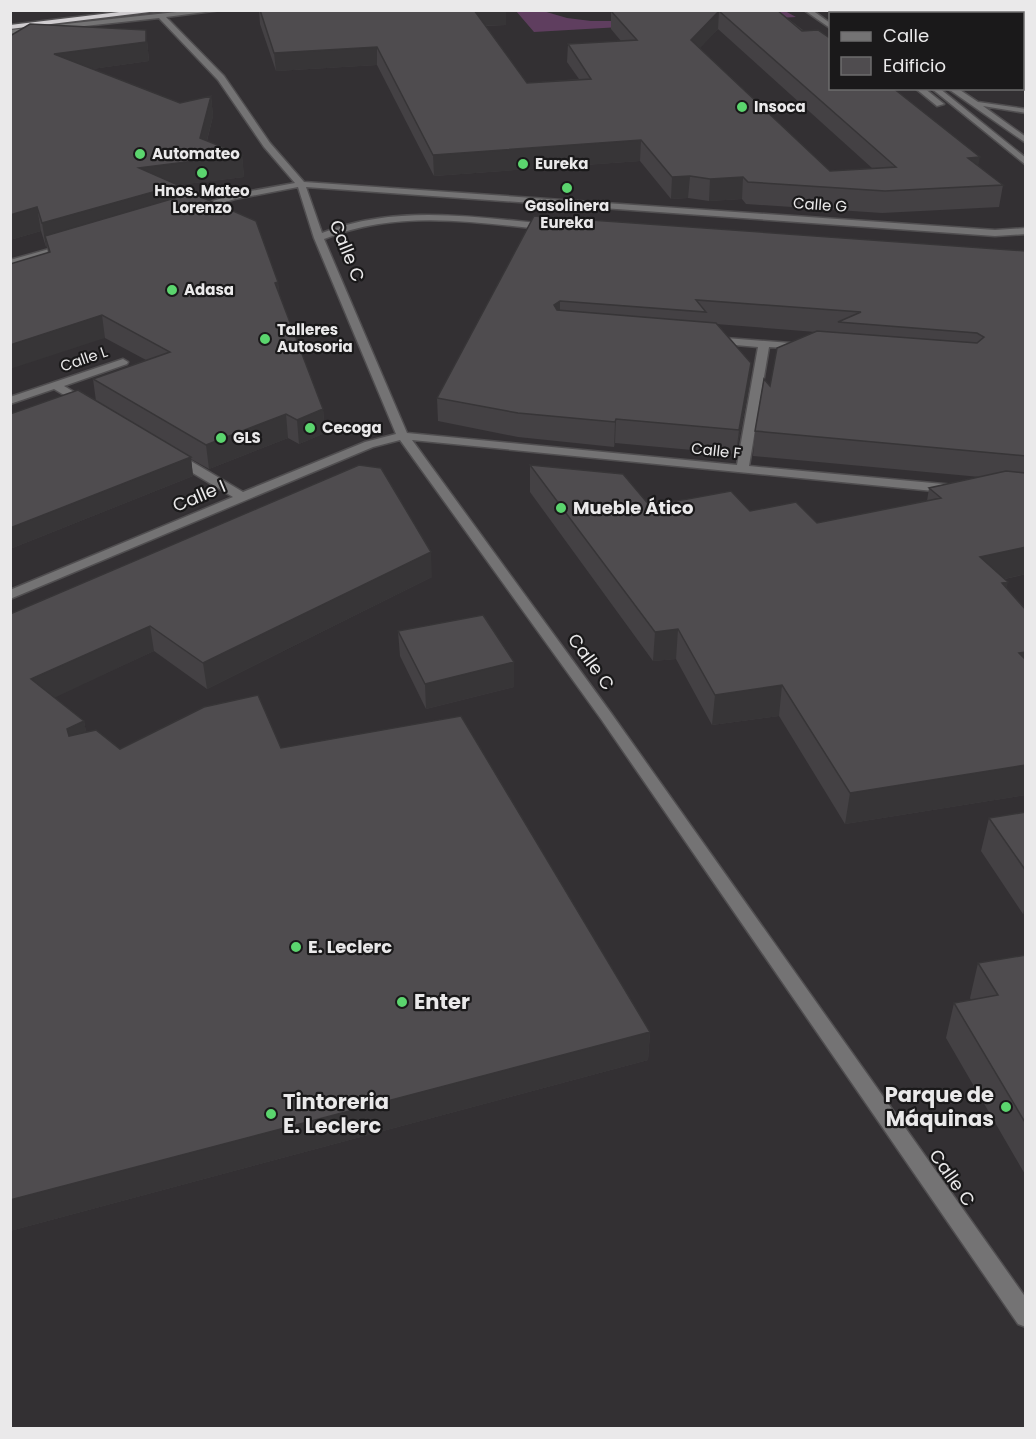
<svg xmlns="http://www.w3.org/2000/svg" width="1036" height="1439" font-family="Poppins,sans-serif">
	<rect width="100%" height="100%" fill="#333033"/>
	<path fill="#5f3e5f" d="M719,10l66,1 11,6 -262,15 -18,-21h27l24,7 24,3h31z"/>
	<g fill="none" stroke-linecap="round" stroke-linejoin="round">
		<g stroke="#504e50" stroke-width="3">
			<path id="minor" d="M195,10h26l-55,7 58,59 46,67 34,39 691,48 31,-2v6l-31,2 -689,-49 16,46c74,-29 150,-16 227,-9l5,3 -5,3c-78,-8 -150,-21 -225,9l83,194 330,32 21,-118 -45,-4 -5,-3 5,-3 90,7 5,3 -1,2 -38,-2 -20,119 205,19 6,4 -6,4 -542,-53 199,273 415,585v29l-8,-3 -417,-605 -201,-279 -27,7 -363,152v-9l223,-93 -62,-37v-6h8l64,38 122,-50 31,-8 -82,-196 -16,-51 -63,12 -39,12 -4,-3 42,-14 61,-11 -31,-36 -46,-67 -59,-62 -149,16v-4z
				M804,10h8l18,13v5z
				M830,10h7l3,4h-7z
				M850,10h7l3,4h-7z
				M915,88h9l20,16 -7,2z
				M931,88h8l87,70v7z
				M947,88h10l21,14 48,7v4l-43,-7 43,31v6z
				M67,244l5,3 -2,2 -60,17v-6z
				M123,359l5,3 -1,2 -63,22 25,15v4h-8l-27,-16 -44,15v-7z"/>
		</g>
		<g stroke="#504e50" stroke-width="3">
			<path id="highway" d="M136,10h30l-156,19v-4z"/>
		</g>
		<use href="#minor" fill="#747374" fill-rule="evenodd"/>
		<use href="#highway" fill="#d0cdd0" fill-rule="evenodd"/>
	</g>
	<path fill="#444144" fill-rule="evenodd" d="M259,10h247v15l-21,1 42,57 52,-4 -12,-17 1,-18 53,-3 -10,-12v-18l166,-1 226,175 -4,22 -117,6 -136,-9 -4,-5 -33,2 -21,-3 -17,1 -31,-38 -206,15 -57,-111 -101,6 -16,-47zM718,29l154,139 -42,3 -131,-123z
		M888,10h138v71l-3,1v-68h-130z
		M146,30l3,31 -57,8 88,34 31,-7 2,20 -6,25 35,14 2,22 -66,8 2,12 98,85 1,11 44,116 2,24 -26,11 -11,-6 -79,31 -18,-10 2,17 -183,73v-135l86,-13 -3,-22 53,-19 -41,-22 -57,-85 -1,-6h-1l-5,-16 -31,9v-204z
		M534,216l492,35v323l-21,5 2,10 19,21v185l-181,29 -66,-108 -67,9 -36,-66 -23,2 -123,-169v-27l120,41 100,5 67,12 110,-22 2,-13 51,-11 -227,-21 2,-25 15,-45 46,-54 -100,-8 35,39 -2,24 -13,67 -121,-11 -1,4 -96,-10 -80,-16 -1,-23z
		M432,577l-225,112 -53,-38 -100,46 30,24 2,11 34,17 161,-1 369,284 -2,28 -638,171v-617z
		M398,631l116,56 -88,22 -26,-53z
		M1026,812v101l-3,1 -42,-63 8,-33z
		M1026,955v221l-80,-138 8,-35 17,-3 -1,-2 8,-35z"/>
	<path fill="#373537" d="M473,10h33v15l-33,1z
		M719,11l-1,18 -28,30 1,-19z
		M146,30l3,31 -92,13 -3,-20z
		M377,47v18l-101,6 -2,-18z
		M1023,61h3v20l-3,1z
		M211,96l2,20 -11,44 40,-5 2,22 -66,8 3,22 -136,29 2,11h-1l-4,-24 97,-55 61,-30z
		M641,140l-1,21 -206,15 -1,-21z
		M980,157l-4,21 -8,-20z
		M690,176l-2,22 -17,1 1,-22z
		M743,177l-1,22 -33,2 1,-22z
		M37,207l4,24 -31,9v-25z
		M278,282l2,22 -5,-21z
		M560,301v22l-6,-18z
		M102,315l3,23 -95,31v-24z
		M751,363l-2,24 -13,67 3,-24z
		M323,409l2,24 -26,11 -2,-24z
		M286,414l2,24 -79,31 -3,-24z
		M616,419l-1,24 -1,4 1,-25z
		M191,457l2,19 -183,73v-21z
		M1026,547v27l-52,12 6,-29z
		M431,552l1,25 -225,112 -4,-26z
		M1008,582l-6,29v-28z
		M150,626l4,25 -117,55 -6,-27z
		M678,629l-2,30 -23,2 2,-29z
		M1026,652v30l-7,-29z
		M514,662v25l-88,22 -1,-25z
		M782,685l-3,31 -67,9 3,-30z
		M84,721l5,27 -17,8 -5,-27z
		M1026,765v30l-181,29 5,-31z
		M1026,903v10l-3,1z
		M650,1032l-2,28 -638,171v-31z"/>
	<path fill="#4f4c4f" stroke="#373537" stroke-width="1.5" fill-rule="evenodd" d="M260,10h214l53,73 64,-4 -23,-35 69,-4 -26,-29 166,-1 25,21 16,-1 13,9v49h62l87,69 -12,1 35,27 -118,6 -137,-9 -5,-5 -33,2 -20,-3 -18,1 -31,-37 -208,15 -56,-108 -103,6zM719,11l177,156 -66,4 -139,-131z
		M921,10h105v51h-3v-47h-97z
		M30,24l116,6v12l-92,12 126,49 31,-7 -11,42 42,17 -103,13 39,17 -136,38 -5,-16 -27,8v-179z
		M192,193l64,28 22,61 -3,1 48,126 -26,11 -11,-6 -80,31 -113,-66 77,-27 -68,-37 -92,30v-81l40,-12 -5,-16z
		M534,216l492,35v205l-271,-25 9,-52 6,7 7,-38 40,-17 160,12 7,-6 -7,-4 -139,-11 23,-10 -165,-12 10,12 -146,-11 -6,4 3,5 159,13 35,40 -12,67 -123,-11 -1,3 -97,-9 -81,-15z
		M78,390l113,67 -181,71v-114z
		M359,465l22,3 50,84 -228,111 -53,-37 -119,53 53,42 -17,8 2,7 27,-6 24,19 84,-42 54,-12 23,53 180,-32 189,316 -640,168v-586z
		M530,465l93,9 27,32 81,-15 19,20 46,-9 21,21 124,-25 -12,-10 77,-17 19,2 1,74 -46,10 28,25 -6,1 24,27v42l-7,1 7,7v105l-176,28 -68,-108 -67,10 -37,-66 -23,3z
		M483,615l31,47 -89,22 -27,-53z
		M1026,812v59l-37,-53z
		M1026,955v169l-72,-121 44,-8 -20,-32z"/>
	<g fill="#5bd56e" stroke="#1a191a" stroke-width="2">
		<circle cx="742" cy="107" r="6"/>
		<circle cx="140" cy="154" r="6"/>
		<circle cx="523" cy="164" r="6"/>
		<circle cx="202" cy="173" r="6"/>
		<circle cx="567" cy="188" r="6"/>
		<circle cx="172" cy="290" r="6"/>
		<circle cx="265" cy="339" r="6"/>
		<circle cx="310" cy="428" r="6"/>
		<circle cx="221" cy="438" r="6"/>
		<circle cx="561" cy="508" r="6"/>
		<circle cx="296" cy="947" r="6"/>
		<circle cx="402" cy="1002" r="6"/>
		<circle cx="1006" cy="1107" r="6"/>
		<circle cx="271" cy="1114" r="6"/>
	</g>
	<g text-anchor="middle" stroke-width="4.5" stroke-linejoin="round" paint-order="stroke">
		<g font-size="15" font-weight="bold" fill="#eae9ea" stroke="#1a191a" text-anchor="start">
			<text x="754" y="112">Insoca</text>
			<text x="152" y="159">Automateo</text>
			<text x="535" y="169">Eureka</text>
			<text x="202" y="196" text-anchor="middle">Hnos. Mateo<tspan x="202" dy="17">Lorenzo</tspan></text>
			<text x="567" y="211" text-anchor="middle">Gasolinera<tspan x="567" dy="17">Eureka</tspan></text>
			<text x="184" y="295">Adasa</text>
			<text x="277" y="335">Talleres<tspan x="277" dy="17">Autosoria</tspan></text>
			<text x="322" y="433">Cecoga</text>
			<text x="233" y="443">GLS</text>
		</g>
		<g font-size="15" fill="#eae9ea" stroke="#1a191a">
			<text transform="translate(820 205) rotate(4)" y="5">Calle G</text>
			<text transform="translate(84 359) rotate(-19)" y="5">Calle L</text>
			<text transform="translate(716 451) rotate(6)" y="5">Calle F</text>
		</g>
		<g font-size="18" fill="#eae9ea" stroke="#1a191a">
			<text transform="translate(347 251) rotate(68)" y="6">Calle C</text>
			<text transform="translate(199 496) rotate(-23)" y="6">Calle I</text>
			<text transform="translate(591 662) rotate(54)" y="6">Calle C</text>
			<text transform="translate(952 1178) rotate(55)" y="6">Calle C</text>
		</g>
		<g font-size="18" font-weight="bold" fill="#eae9ea" stroke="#1a191a" text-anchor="start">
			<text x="573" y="514">Mueble Ático</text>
			<text x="308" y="953">E. Leclerc</text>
		</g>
		<g font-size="21" font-weight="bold" fill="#eae9ea" stroke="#1a191a" text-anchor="start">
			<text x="414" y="1009">Enter</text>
			<text x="994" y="1102" text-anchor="end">Parque de<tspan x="994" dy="24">Máquinas</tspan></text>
			<text x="283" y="1109">Tintoreria<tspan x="283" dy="24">E. Leclerc</tspan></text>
		</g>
	</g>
	<rect width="1036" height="1439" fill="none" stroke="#eae9ea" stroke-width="24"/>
	<rect x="829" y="12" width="195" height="78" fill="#1a191a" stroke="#6d6c6d" stroke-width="1.5"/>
	<rect x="841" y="32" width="30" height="9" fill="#747374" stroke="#6d6c6d" stroke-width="1.5"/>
	<text x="883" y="42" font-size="18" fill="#eae9ea">Calle</text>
	<rect x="841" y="57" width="30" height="18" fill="#4f4c4f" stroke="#6d6c6d" stroke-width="1.5"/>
	<text x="883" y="72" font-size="18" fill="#eae9ea">Edificio</text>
</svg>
